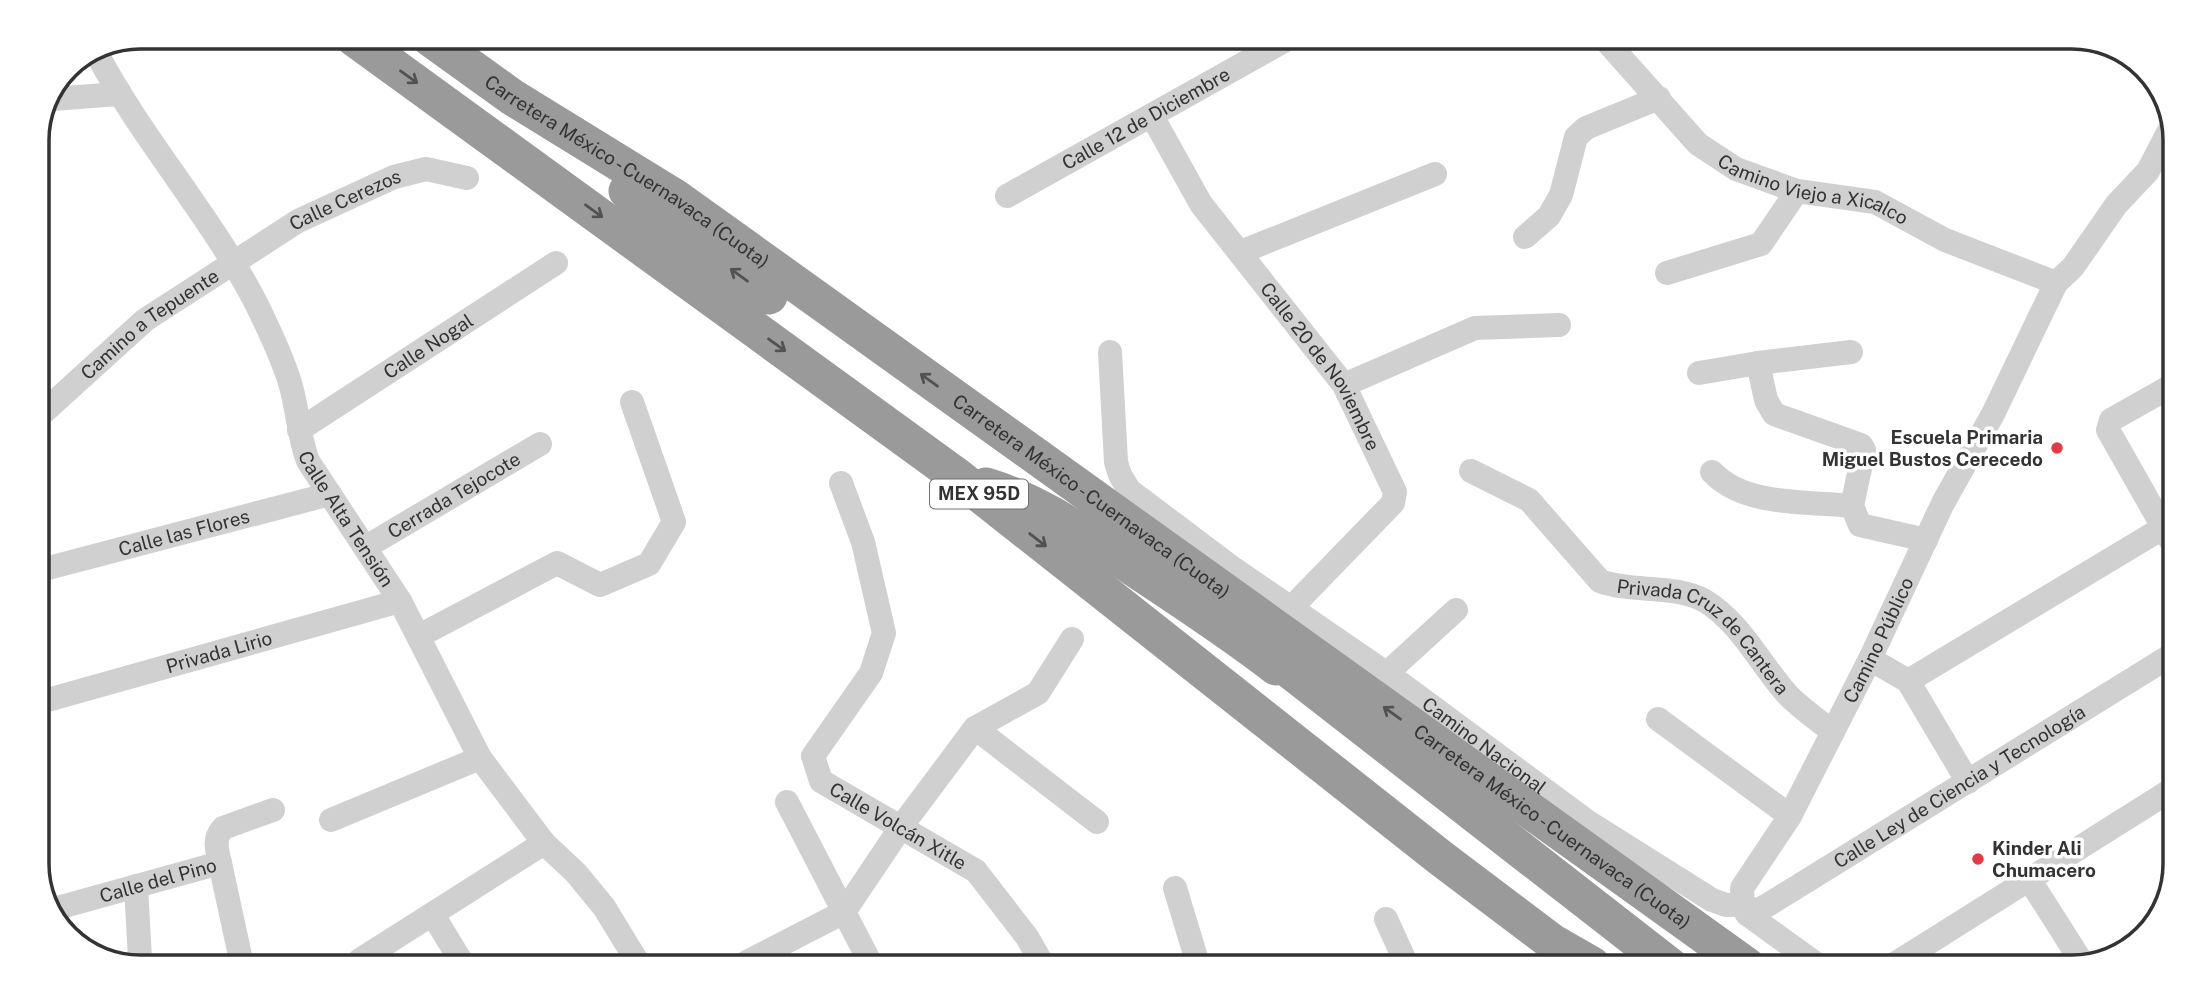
<svg xmlns="http://www.w3.org/2000/svg" width="2212" height="1004" font-family="'Public Sans',sans-serif">
	<rect width="100%" height="100%" fill="#fff"/>
	<g fill="none" stroke-linecap="round" stroke-linejoin="round">
		<g stroke="#d0d0d0" stroke-width="24">
			<path id="s1" d="M1608,43l90,101 38,25 61,22 78,11 70,38 111,43"/>
			<path id="s2" d="M97,54c47,88 115,163 160,251 12,25 25,51 33,78 8,26 8,52 18,78l92,140 80,157 64,85 32,30 28,34 33,54"/>
			<path d="M53,99l65,-5"/>
			<path id="s3" d="M1152,116l49,88 143,181 51,107 -2,11 -102,105"/>
			<path id="s4" d="M1007,196l277,-155"/>
			<path d="M1525,237l24,-21 12,-21 15,-58 10,-9 73,-30"/>
			<path d="M1241,252l194,-78"/>
			<path d="M1667,273l94,-29 36,-53"/>
			<path id="s5" d="M1110,352l6,110 4,13 9,15 105,79 162,111 192,142 124,78 14,5h17"/>
			<path d="M1851,352l-93,11 8,37 8,14 87,31 3,5 -12,56 8,19 66,15"/>
			<path d="M1699,373l59,-10"/>
			<path d="M1344,385l131,-57 84,-3"/>
			<path id="s6" d="M37,418l108,-98 153,-99 96,-44 32,-8 41,9"/>
			<path id="s7" d="M299,430l257,-167"/>
			<path id="s8" d="M1471,471l58,29 71,81c31,12 76,3 105,20 35,21 56,64 82,93 13,14 31,26 46,38"/>
			<path d="M1712,472c33,35 96,29 140,34"/>
			<path id="s9" d="M841,483l22,59 21,91 -13,40 -58,83 8,25 155,90 51,66 15,26"/>
			<path d="M2171,541l-63,-111 3,-10 62,-35"/>
			<path id="s10" d="M366,547l174,-103"/>
			<path id="s11" d="M37,571l293,-77"/>
			<path d="M419,636l138,-73 43,22 49,-21 25,-42 -42,-120"/>
			<path d="M1870,659l38,22 60,101"/>
			<path d="M1387,673l69,-63"/>
			<path d="M1908,681l263,-158"/>
			<path id="s12" d="M37,703l363,-102"/>
			<path d="M1658,719l132,97"/>
			<path d="M975,728l122,94"/>
			<path d="M787,802l83,160"/>
			<path d="M331,820l149,-62"/>
			<path d="M220,863l21,97"/>
			<path d="M2029,879l54,85"/>
			<path d="M136,886l4,73"/>
			<path d="M1175,888l23,76"/>
			<path id="s13" d="M50,910l170,-47c-3,-13 -7,-24 3,-35l50,-18"/>
			<path id="s14" d="M1747,914l19,-8 404,-250"/>
			<path d="M433,915l28,46"/>
			<path d="M1386,919l21,46"/>
			<path d="M2123,952l10,-6"/>
			<path d="M360,960l184,-117"/>
			<path d="M747,962l97,-50 57,-85 74,-99 63,-35 34,-54"/>
			<path id="s15" d="M1819,966l-72,-52 -4,-9 -1,-17 48,-72 80,-157 73,-156 50,-89 63,-131 17,-16 43,-62 32,-34 24,-46"/>
			<path d="M1890,967l278,-175"/>
		</g>
		<g stroke="#9a9a9a" stroke-width="37">
			<path d="M354,38l604,439 484,382 110,83 40,23"/>
			<path id="s16" d="M430,38l82,59 164,101 1071,768"/>
			<path d="M627,191l142,105"/>
			<path d="M986,486c57,17 100,50 149,83 48,32 96,63 141,98"/>
			<path d="M1260,647l410,319"/>
		</g>
	</g>
	<defs><path id="oneway-shaft" d="M-6 0H5M1.5-3L5.5 0L1.5 3" fill="none" stroke-width="1.6" stroke-linecap="round" stroke-linejoin="round" transform="scale(1.75)"/></defs>
	<g stroke="#525252">
		<use href="#oneway-shaft" transform="translate(409 77) rotate(36)"/>
		<use href="#oneway-shaft" transform="translate(594 211) rotate(36)"/>
		<use href="#oneway-shaft" transform="translate(739 275) rotate(-144)"/>
		<use href="#oneway-shaft" transform="translate(777 345) rotate(36)"/>
		<use href="#oneway-shaft" transform="translate(929 380) rotate(-144)"/>
		<use href="#oneway-shaft" transform="translate(1038 540) rotate(38)"/>
		<use href="#oneway-shaft" transform="translate(1392 713) rotate(-144)"/>
	</g>
	<g fill="#e63946" stroke="#fff" stroke-width="2.5">
		<circle cx="2057" cy="448" r="7"/>
		<circle cx="1978" cy="859" r="7"/>
	</g>
	<g text-anchor="middle" stroke-width="7" stroke-linejoin="round" paint-order="stroke">
		<rect fill="#fff" stroke="#707070" stroke-width="2" x="930" y="479.5" width="98" height="29" rx="5"/>
		<g font-size="18" font-weight="bold" fill="#333">
			<text x="979" y="500">MEX 95D</text>
		</g>
		<g font-size="19" fill="#333" stroke="#fff">
			<text dy="7" stroke="none"><textPath href="#s4" startOffset="159">Calle 12 de Diciembre</textPath></text>
			<text dy="7" stroke="none"><textPath href="#s16" startOffset="238">Carretera México - Cuernavaca (Cuota)</textPath></text>
			<text dy="7" stroke="none"><textPath href="#s1" startOffset="261">Camino Viejo a Xicalco</textPath></text>
			<text dy="7" stroke="none"><textPath href="#s6" startOffset="380">Calle Cerezos</textPath></text>
			<text dy="7" stroke="none"><textPath href="#s6" startOffset="147">Camino a Tepuente</textPath></text>
			<text dy="7" stroke="none"><textPath href="#s7" startOffset="154">Calle Nogal</textPath></text>
			<text dy="7" stroke="none"><textPath href="#s3" startOffset="303">Calle 20 de Noviembre</textPath></text>
			<text dy="7" stroke="none"><textPath href="#s10" startOffset="102">Cerrada Tejocote</textPath></text>
			<text dy="7" stroke="none"><textPath href="#s16" startOffset="805">Carretera México - Cuernavaca (Cuota)</textPath></text>
			<text dy="7" stroke="none"><textPath href="#s2" startOffset="532">Calle Alta Tensión</textPath></text>
			<text dy="7" stroke="none"><textPath href="#s11" startOffset="152">Calle las Flores</textPath></text>
			<text dy="7" stroke="none"><textPath href="#s15" startOffset="399">Camino Público</textPath></text>
			<text dy="7" stroke="none"><textPath href="#s8" startOffset="296">Privada Cruz de Cantera</textPath></text>
			<text dy="7" stroke="none"><textPath href="#s12" startOffset="189">Privada Lirio</textPath></text>
			<text dy="7" stroke="none"><textPath href="#s5" startOffset="579">Camino Nacional</textPath></text>
			<text dy="7" stroke="none"><textPath href="#s14" startOffset="248">Calle Ley de Ciencia y Tecnología</textPath></text>
			<text dy="7" stroke="none"><textPath href="#s9" startOffset="415">Calle Volcán Xitle</textPath></text>
			<text dy="7" stroke="none"><textPath href="#s16" startOffset="1372">Carretera México - Cuernavaca (Cuota)</textPath></text>
			<text dy="7" stroke="none"><textPath href="#s13" startOffset="112">Calle del Pino</textPath></text>
		</g>
		<g font-size="19" font-weight="bold" fill="#333" stroke="#fff" text-anchor="end">
			<text x="2043" y="444">Escuela Primaria<tspan x="2043" dy="22">Miguel Bustos Cerecedo</tspan></text>
			<text x="1992" y="855" text-anchor="start">Kinder Ali<tspan x="1992" dy="22">Chumacero</tspan></text>
		</g>
	</g>
	<path d="M0 0H2212V1004H0ZM140 49H2072A91 91 0 0 1 2163 140V864A91 91 0 0 1 2072 955H140A91 91 0 0 1 49 864V140A91 91 0 0 1 140 49Z" fill="#fff" fill-rule="evenodd"/>
	<path fill="none" stroke="#333" stroke-width="3.5" d="M140 49H2072A91 91 0 0 1 2163 140V864A91 91 0 0 1 2072 955H140A91 91 0 0 1 49 864V140A91 91 0 0 1 140 49Z"/>
</svg>
